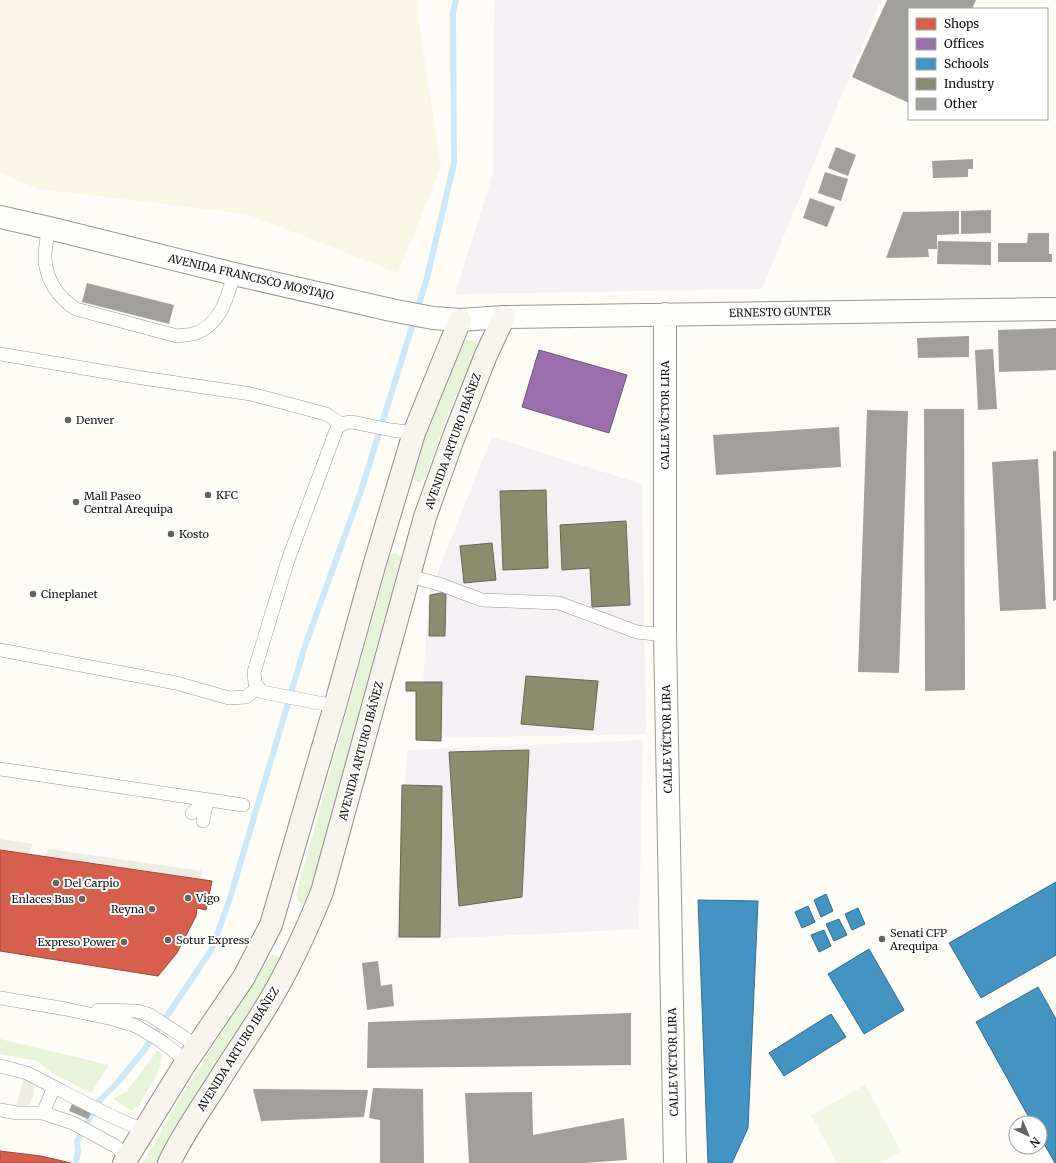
<svg xmlns="http://www.w3.org/2000/svg" width="1056" height="1163" font-family="Merriweather,serif">
	<rect width="100%" height="100%" fill="#fdfcf7"/>
	<path fill="#f5f0f3" d="M494,0h387l-119,289 -307,5 38,-121z
		M492,437l150,47 4,250 -226,4 8,-141z
		M643,740l-4,189 -244,12 12,-191z"/>
	<path fill="#f9f7e4" d="M0,0h419l-1,16 23,151 -43,106 -152,-59 -207,-25 -39,-16z"/>
	<path fill="#e7f3d7" d="M469,340l5,1 3,2 -1,8 -27,60 -24,67 -6,4 -3,-1 -6,-5c16,-45 34,-88 53,-132z
		M395,553l6,3 2,5 -93,338 -3,4 -5,1 -4,-3 -2,-6 94,-340z
		M272,954l13,6 -125,203h-17l35,-62z
		M0,1039l109,26 -18,28 -39,-20 -14,-12 -38,-7z
		M158,1050l4,6 -2,11 -5,11 -16,27 -6,5h-3l-17,-11 14,-8z"/>
	<path fill="#f0f6e1" d="M865,1085l36,66 -21,12h-43l-26,-48z"/>
	<path fill="#edebe2" d="M0,839l33,5 -5,10 -28,-4z
		M49,849l153,22 -1,8 -158,-22z
		M24,1077l9,6 1,12 -4,8 -6,5 -8,-2z"/>
	<path fill="#d6604d" stroke="#9b483b" d="M0,850l212,31 -6,29 -9,-2 -1,8 -19,37 -19,23 -158,-25z
		M0,1151l41,5 30,7h-71z"/>
	<path fill="#9970ab" stroke="#70547d" d="M539,350l88,25 -18,58 -87,-26z"/>
	<path fill="#4393c3" stroke="#346c8e" d="M1056,882v73l-75,43 -32,-55z
		M826,894l7,17 -12,6 -7,-17z
		M698,900l60,1 -10,227 -16,35h-24z
		M808,906l7,16 -13,6 -7,-16z
		M858,908l7,16 -13,6 -7,-16z
		M839,919l8,16 -13,6 -8,-17z
		M824,930l7,16 -12,6 -8,-17z
		M869,949l35,61 -40,24 -36,-60z
		M1038,987l18,32v144h-1l-15,-26v-14h-8l-56,-101z
		M831,1014l15,23 -62,39 -15,-23z"/>
	<path fill="#8c8c6e" stroke="#676752" d="M546,490l2,78 -45,2 -3,-79z
		M626,521l4,84 -38,2 -2,-39 -28,2 -2,-45z
		M492,543l4,37 -32,3 -4,-37z
		M446,592l-1,44h-16l1,-41z
		M526,676l72,5 -5,49 -72,-6z
		M406,682h36l-1,59 -25,-1v-49h-10z
		M529,750l-7,147 -63,9 -10,-154z
		M402,785l40,1 -2,151h-41z"/>
	<g fill="none" stroke-linecap="round" stroke-linejoin="round">
		<path stroke="#cde8f7" stroke-width="6" d="M76,1163l2,-12 -1,-10 22,-40 20,-20 25,-31 68,-101 18,-51 75,-252 57,-158 65,-210 27,-115 -1,-150 3,-13"/>
	</g>
	<path fill="#a19f9c" d="M887,0h89l-4,9h-63v94l-57,-26z
		M836,147l20,8 -8,21 -20,-8z
		M973,159v10h-5v8l-35,1 -1,-17z
		M825,172l23,7 -7,22 -23,-8z
		M810,198l25,9 -8,20 -24,-9z
		M991,210v23l-30,1v-23z
		M959,211v23l-22,1v14h-9l1,8 -43,1 17,-46z
		M1028,233h21v21h3v8h-54v-19h29z
		M938,241l53,1v23l-54,-1z
		M87,283l87,22 -5,19 -87,-22z
		M1056,328v42l-57,2 -1,-42z
		M969,336v21l-51,1 -1,-20z
		M993,349l4,60 -19,1 -3,-60z
		M924,409h40l1,281 -40,1z
		M867,410l41,1 -9,262 -41,-1z
		M839,427l2,40 -125,8 -3,-40z
		M1053,451h3v149l-3,1z
		M1038,459l8,150 -46,2 -8,-149z
		M378,961l3,25 11,-2 2,22 -27,4 -5,-47z
		M631,1013v52l-264,3 1,-46z
		M373,1088l50,1 1,74h-44v-43l-11,-2z
		M253,1089l115,1 -4,27 -103,4z
		M532,1092l1,43 91,-17 3,42 -43,3h-115l-4,-70z
		M72,1104l19,9 -3,6 -19,-8z"/>
	<g fill="none" stroke-linecap="round" stroke-linejoin="round">
		<g stroke="#979795" stroke-width="14">
			<path id="service" d="M49,228c-2,10 -4,19 -4,29 0,21 13,41 31,52l101,27c5,-1 11,-1 16,-2 27,-8 34,-35 41,-60
				M0,354l136,23 115,17 75,20 15,10
				M409,576l30,8 43,16 77,3 78,29 28,3
				M0,650l176,33 53,15 17,-1 12,-9
				M335,706l-73,-14 -7,-9 -1,-11 34,-112 49,-132c5,-4 8,-6 15,-6l39,8 23,3
				M0,769l243,36
				M192,813l15,-13
				M203,821l4,-21
				M0,998l66,11 47,10 23,7 25,15 26,20
				M98,1010l39,1 13,4 47,31
				M0,1066l27,7 27,14 -11,26h-26l-17,-3
				M54,1087c29,15 59,31 89,43
				M43,1113l30,10 42,23 13,11"/>
		</g>
		<g stroke="#979795" stroke-width="24">
			<path id="minor" d="M665,314v321l10,528
				M504,317l552,-8"/>
		</g>
		<g stroke="#979795" stroke-width="24">
			<path id="tertiary" d="M0,217l49,11 185,46 157,36 42,8 27,2 44,-3"/>
		</g>
		<g stroke="#8e8d8b" stroke-width="24">
			<path id="secondary" d="M124,1163l59,-96 61,-90 27,-52 64,-219 39,-140 40,-133 46,-113
				M169,1163c15,-32 37,-61 55,-91 18,-28 37,-55 53,-84 18,-32 32,-64 45,-96l103,-375 28,-78 33,-84 18,-38"/>
		</g>
		<use href="#service" stroke="#fffffe" stroke-width="13"/>
		<use href="#minor" stroke="#fffffe" stroke-width="22"/>
		<use href="#tertiary" stroke="#fffffe" stroke-width="22"/>
		<use href="#secondary" stroke="#f6f4eb" stroke-width="22"/>
	</g>
	<g fill="#646362" stroke="#fff" stroke-width="1.5">
		<circle cx="68" cy="420" r="4"/>
		<circle cx="208" cy="495" r="4"/>
		<circle cx="76" cy="502" r="4"/>
		<circle cx="171" cy="534" r="4"/>
		<circle cx="33" cy="594" r="4"/>
		<circle cx="56" cy="883" r="4"/>
		<circle cx="188" cy="898" r="4"/>
		<circle cx="82" cy="899" r="4"/>
		<circle cx="152" cy="909" r="4"/>
		<circle cx="882" cy="939" r="4"/>
		<circle cx="168" cy="940" r="4"/>
		<circle cx="124" cy="942" r="4"/>
	</g>
	<g text-anchor="middle" stroke-width="4" stroke-linejoin="round" paint-order="stroke">
		<g font-size="11" fill="#111" stroke="#fff">
			<text transform="translate(251 277) rotate(13)" y="4">AVENIDA FRANCISCO MOSTAJO</text>
			<text transform="translate(780 312) rotate(-1)" y="4">ERNESTO GUNTER</text>
			<text transform="translate(665 415) rotate(-90)" y="4">CALLE VÍCTOR LIRA</text>
			<text transform="translate(453 441) rotate(-70)" y="4">AVENIDA ARTURO IBÁÑEZ</text>
			<text transform="translate(667 739) rotate(-91)" y="4">CALLE VÍCTOR LIRA</text>
			<text transform="translate(361 751) rotate(-75)" y="4">AVENIDA ARTURO IBÁÑEZ</text>
			<text transform="translate(238 1049) rotate(-58)" y="4">AVENIDA ARTURO IBÁÑEZ</text>
			<text transform="translate(673 1062) rotate(-91)" y="4">CALLE VÍCTOR LIRA</text>
		</g>
		<g font-size="11" fill="#111" stroke="#fff" text-anchor="start">
			<text x="76" y="424">Denver</text>
			<text x="216" y="499">KFC</text>
			<text x="84" y="500">Mall Paseo<tspan x="84" dy="13">Central Arequipa</tspan></text>
			<text x="179" y="538">Kosto</text>
			<text x="41" y="598">Cineplanet</text>
			<text x="64" y="887">Del Carpio</text>
			<text x="196" y="902">Vigo</text>
			<text x="74" y="903" text-anchor="end">Enlaces Bus</text>
			<text x="144" y="913" text-anchor="end">Reyna</text>
			<text x="890" y="937">Senati CFP<tspan x="890" dy="13">Arequipa</tspan></text>
			<text x="176" y="944">Sotur Express</text>
			<text x="116" y="946" text-anchor="end">Expreso Power</text>
		</g>
	</g>
	<rect x="908" y="8" width="140" height="112" fill="#ffffff" stroke="#a0a0a0"/>
	<rect x="916" y="18" width="20" height="12" fill="#d6604d" stroke="#a0a0a0"/>
	<text x="944" y="28" font-size="12" fill="#111111">Shops</text>
	<rect x="916" y="38" width="20" height="12" fill="#9970ab" stroke="#a0a0a0"/>
	<text x="944" y="48" font-size="12" fill="#111111">Offices</text>
	<rect x="916" y="58" width="20" height="12" fill="#4393c3" stroke="#a0a0a0"/>
	<text x="944" y="68" font-size="12" fill="#111111">Schools</text>
	<rect x="916" y="78" width="20" height="12" fill="#8c8c6e" stroke="#a0a0a0"/>
	<text x="944" y="88" font-size="12" fill="#111111">Industry</text>
	<rect x="916" y="98" width="20" height="12" fill="#a19f9c" stroke="#a0a0a0"/>
	<text x="944" y="108" font-size="12" fill="#111111">Other</text>
	<g transform="translate(1028 1135) rotate(136)"><circle r="19" fill="#ffffff" stroke="#a0a0a0"/>
	<path d="M0-3L7 15L0 10L-7 15Z" fill="#646362"/>
	<text y="-6" font-size="11" font-weight="bold" text-anchor="middle" fill="#111111">N</text>
	</g>
</svg>
